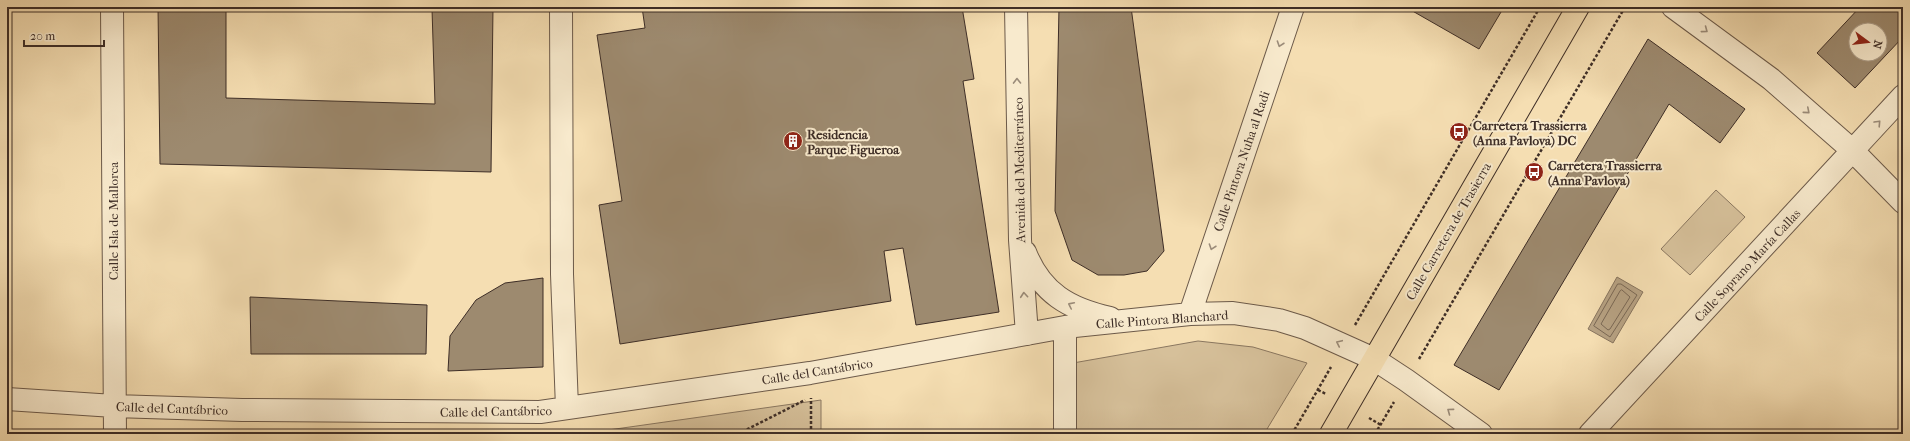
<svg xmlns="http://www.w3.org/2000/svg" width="1910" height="441" font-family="'IM FELL French Canon',serif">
	<rect width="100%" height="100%" fill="#f5deb2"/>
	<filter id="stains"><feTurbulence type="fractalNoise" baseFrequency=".005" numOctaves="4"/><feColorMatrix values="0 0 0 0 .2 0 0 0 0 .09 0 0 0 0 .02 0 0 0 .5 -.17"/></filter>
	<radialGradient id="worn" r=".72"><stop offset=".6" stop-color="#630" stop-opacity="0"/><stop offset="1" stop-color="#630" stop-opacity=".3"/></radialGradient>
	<path fill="#d6c09a" stroke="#8a7760" d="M1716,190l29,27 -55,58 -29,-26z
		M1198,341l55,6 54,16 -43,71h-192l1,-71z
		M821,400v34h-241z"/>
	<path fill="#b7a283" stroke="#87745e" d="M1617,277l26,15 -30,51 -25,-14z"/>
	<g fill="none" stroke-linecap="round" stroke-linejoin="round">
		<path stroke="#7a6855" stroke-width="1" d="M1618,284h3l16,11 -27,42 -16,-11z
			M1622,290l8,7 -20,32 -2,1 -7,-6 19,-33z"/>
	</g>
	<path fill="#9d8a6f" stroke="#3e2e27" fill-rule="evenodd" d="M158,7h68v91l209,6 -3,-95 61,-2 -2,165 -331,-8z
		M642,7h320l12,72 -11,2 36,231 -83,13 -13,-77 -19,3 7,50 -271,43 -21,-139 23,-4 -25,-166 48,-7z
		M1059,7h72l33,244 -17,20 -23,4h-26l-26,-15 -17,-49z
		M1410,7h94l-25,42 -70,-40z
		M1860,7h43v30l-48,51 -38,-35zM1856,30h24v24h-24z
		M1648,39l97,70 -25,34 -51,-39 -170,286 -45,-25z
		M543,278v89l-95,4 2,-35 26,-36 29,-17z
		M250,297l177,8 -1,49h-175z"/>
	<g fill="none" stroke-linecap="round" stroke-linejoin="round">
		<g stroke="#6c5a4a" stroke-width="24">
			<path id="street" d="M112,7l3,427
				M561,7l1,267 5,134
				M1016,7l4,233 7,94
				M1673,7l98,72 81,71 51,52
				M1025,252c16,41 44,57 85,66
				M1190,314l103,-307
				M7,399l107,7 128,4 298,2 270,-39 255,-46 125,-13 43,-1 46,7 26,8 69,31 32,21 75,54
				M1065,434v-107
				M1590,434l313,-338"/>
		</g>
		<g stroke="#3e2e27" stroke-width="24">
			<path id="primary" d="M1331,434l247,-427"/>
		</g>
		<path stroke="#3e2e27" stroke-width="2.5" stroke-dasharray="3 2" stroke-linecap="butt" d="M1355,325l185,-318
			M1419,359l206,-352
			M1318,390l8,4
			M1369,418l12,7
			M66,433v1
			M738,434l67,-34
			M811,434v-36
			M1292,434l39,-67
			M1375,434l19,-32"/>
		<use href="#street" stroke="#f8eacd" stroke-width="22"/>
		<use href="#primary" stroke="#f5deb2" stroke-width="22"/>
	</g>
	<defs><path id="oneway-chevron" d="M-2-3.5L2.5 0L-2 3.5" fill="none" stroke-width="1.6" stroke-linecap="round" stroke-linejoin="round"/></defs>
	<g stroke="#9b8c7a">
		<use href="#oneway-chevron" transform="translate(1705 30) rotate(37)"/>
		<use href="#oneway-chevron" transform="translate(1280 44) rotate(109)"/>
		<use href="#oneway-chevron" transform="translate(1017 81) rotate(-91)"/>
		<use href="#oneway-chevron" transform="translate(1807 111) rotate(41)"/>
		<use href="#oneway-chevron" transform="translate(1878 123) rotate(-47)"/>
		<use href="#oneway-chevron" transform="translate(1212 247) rotate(109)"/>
		<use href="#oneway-chevron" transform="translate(1024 295) rotate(-95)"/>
		<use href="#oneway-chevron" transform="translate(1071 305) rotate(-154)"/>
		<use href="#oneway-chevron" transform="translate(1339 343) rotate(-155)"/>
		<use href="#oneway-chevron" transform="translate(1450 411) rotate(-144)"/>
	</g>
	<defs>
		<g id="bus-disc" transform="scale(1)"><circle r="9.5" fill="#8f2418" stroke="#f8eacd"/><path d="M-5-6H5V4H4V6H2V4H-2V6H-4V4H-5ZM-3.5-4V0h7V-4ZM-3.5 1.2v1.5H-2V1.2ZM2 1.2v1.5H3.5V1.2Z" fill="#fff"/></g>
		<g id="building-disc" transform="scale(1)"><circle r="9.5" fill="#8f2418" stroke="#f8eacd"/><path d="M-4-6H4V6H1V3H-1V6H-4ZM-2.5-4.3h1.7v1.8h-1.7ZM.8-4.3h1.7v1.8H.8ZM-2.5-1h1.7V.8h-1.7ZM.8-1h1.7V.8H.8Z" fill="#fff"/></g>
	</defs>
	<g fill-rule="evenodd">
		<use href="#bus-disc" x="1459" y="132"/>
		<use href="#building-disc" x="793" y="141"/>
		<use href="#bus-disc" x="1534" y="172"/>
	</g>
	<g text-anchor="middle" stroke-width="4" stroke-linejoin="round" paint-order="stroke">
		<g font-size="13" font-weight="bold" fill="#3e2e27" stroke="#f8eacd" text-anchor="start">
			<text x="1473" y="130">Carretera Trassierra<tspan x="1473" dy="15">(Anna Pavlova) DC</tspan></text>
			<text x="807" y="139">Residencia<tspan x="807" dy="15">Parque Figueroa</tspan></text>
			<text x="1548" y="170">Carretera Trassierra<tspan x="1548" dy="15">(Anna Pavlova)</tspan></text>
		</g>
		<g font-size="13" fill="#3e2e27" stroke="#f8eacd">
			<text transform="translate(1241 161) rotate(-71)" y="5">Calle Pintora Nuha al Radi</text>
			<text transform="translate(1019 170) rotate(-91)" y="5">Avenida del Mediterráneo</text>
			<text transform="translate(113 221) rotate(-90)" y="5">Calle Isla de Mallorca</text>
			<text transform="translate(1448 231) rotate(-60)" y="5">Calle Carretera de Trasierra</text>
			<text transform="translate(1747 265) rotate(-47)" y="5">Calle Soprano María Callas</text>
			<text transform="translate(1162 319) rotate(-4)" y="5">Calle Pintora Blanchard</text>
			<text transform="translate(817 371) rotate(-9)" y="5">Calle del Cantábrico</text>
			<text transform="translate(172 408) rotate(2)" y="5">Calle del Cantábrico</text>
			<text transform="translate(496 411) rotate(-1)" y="5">Calle del Cantábrico</text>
		</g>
	</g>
	<rect width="1910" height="441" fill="none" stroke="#f5deb2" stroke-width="24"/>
	<rect x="8" y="8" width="1894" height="425" fill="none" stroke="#3e2e27" stroke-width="2"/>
	<rect x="12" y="12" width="1886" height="417" fill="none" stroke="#3e2e27"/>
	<g transform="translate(1868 42) rotate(105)"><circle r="19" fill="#f8eacd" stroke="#ae9f8b"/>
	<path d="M0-3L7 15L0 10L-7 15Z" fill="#8f2418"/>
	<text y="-6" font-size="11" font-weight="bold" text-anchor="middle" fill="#3e2e27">N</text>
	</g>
	<path d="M24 40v6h80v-6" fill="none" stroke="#3e2e27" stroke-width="2"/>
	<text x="30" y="40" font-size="12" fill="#3e2e27" stroke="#f8eacd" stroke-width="3" paint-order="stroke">20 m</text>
	<rect width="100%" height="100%" filter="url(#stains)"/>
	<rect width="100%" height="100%" fill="url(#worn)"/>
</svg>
